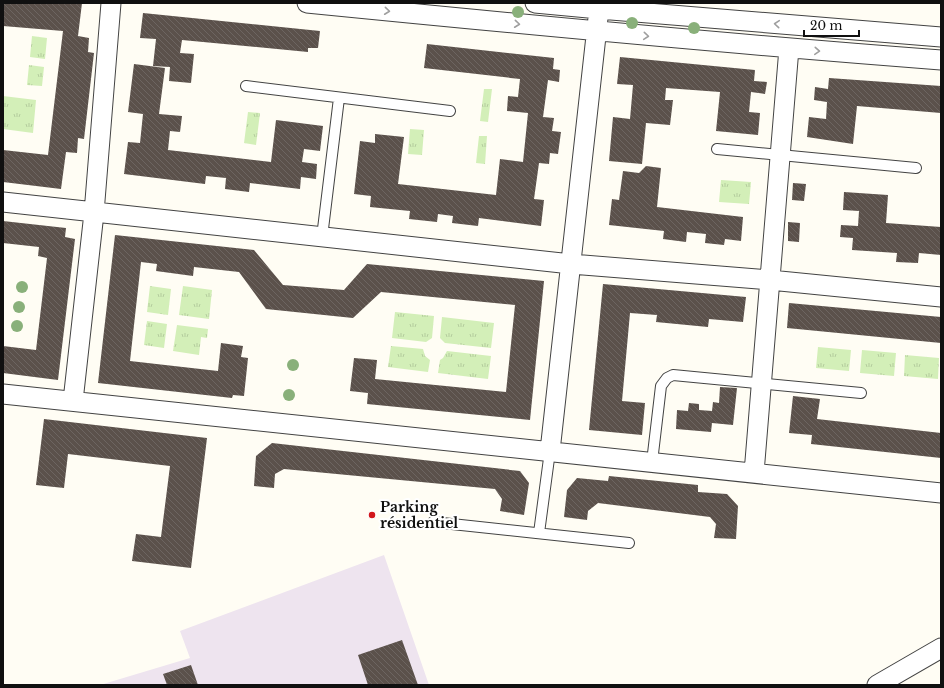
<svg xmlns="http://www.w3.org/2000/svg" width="944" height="688" font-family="'Libre Baskerville',serif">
	<defs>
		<pattern id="grass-tufts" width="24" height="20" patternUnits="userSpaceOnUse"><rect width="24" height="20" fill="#d3efb8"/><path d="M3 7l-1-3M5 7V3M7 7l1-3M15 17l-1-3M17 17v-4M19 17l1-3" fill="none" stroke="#b4cc9d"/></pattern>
		<pattern id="building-back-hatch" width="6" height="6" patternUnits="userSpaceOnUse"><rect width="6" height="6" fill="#5b514b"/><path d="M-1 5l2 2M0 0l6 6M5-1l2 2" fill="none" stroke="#6d6561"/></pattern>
	</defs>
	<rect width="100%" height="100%" fill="#fffdf4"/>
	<path fill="#eee4ef" d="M384,555l45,130h-329l90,-27 -10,-27z"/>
	<path fill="url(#grass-tufts)" d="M32,36l15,2 -2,21 -15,-2z
		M29,65l15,2 -2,19 -15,-1z
		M484,89h8l-4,33 -8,-1z
		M3,96l33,4 -3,33 -30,-4z
		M248,112l12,1 -4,32 -12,-2z
		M410,129l14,1 -2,25 -14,-1z
		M479,136h8l-2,28 -9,-1z
		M721,180l30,2 -2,22 -30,-2z
		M150,286l21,3 -3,26 -21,-3z
		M183,286l29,4 -3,29 -30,-4z
		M395,312l39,4 -2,22 -6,4 -34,-4z
		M442,317l52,6 -3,25 -46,-5 -5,-5z
		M147,321l20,3 -3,24 -20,-3z
		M177,325l31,4 -1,9 -6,-1 -2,18 -26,-4z
		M391,346l32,3 2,7 5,4 -2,12 -40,-5z
		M818,347l33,3 -2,21 -33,-3z
		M862,350l34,3 -2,23 -34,-3z
		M447,351l44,5 -3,23 -50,-6 2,-13 3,-2z
		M905,355l34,3 -1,21 -34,-3z"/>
	<path fill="url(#building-back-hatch)" d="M3,3h79l-4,33 11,2 -1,14 6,1 -10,86 -6,-1 -1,15 -11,-1 -5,37 -58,-7v-32l45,5 15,-124 -60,-5z
		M143,13l177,18 -2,17h-10v4l-126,-12 -2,13 14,1 -3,29 -22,-2 1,-14 -17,-1 3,-27 -16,-1z
		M427,44l127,14 -1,11 7,1 -1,12 -11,-2 -5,37 11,1 -2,13 9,1 -3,22 -8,-1 -1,11 -10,-1 -5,36 10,1 -3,26 -62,-8 -1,8 -26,-3 1,-7 -15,-2 -1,8 -28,-3 1,-8 -40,-4 1,-11 -17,-2 6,-53 15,2v-9l29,3 -6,47 98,11 4,-36 23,3 5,-49 -21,-2 1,-15 10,1 2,-18 -96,-11z
		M620,57l135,13 -1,11 13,1 -2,12 -14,-2 -2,20 11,1 -2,22 -42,-4 4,-39 -54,-4 -1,12h8l-3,25 -24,-2 -4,41 -33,-3 4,-44 17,2 3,-34 -16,-1z
		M134,64l31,4 -6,46 23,2 -2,16 -10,-1 -2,19 103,12 5,-42 47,6 -3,25 -16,-2 -2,13 15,2 -1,15 -15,-2 -1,12 -50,-6 -1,9 -24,-3 1,-11 -20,-2 -1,8 -81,-10 4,-32 12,1 3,-29 -15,-2z
		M829,78l112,8v27l-84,-7 -4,38 -46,-7 2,-20 17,2 1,-17 -13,-2 1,-13 13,2z
		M646,166l15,2 -4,39 86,10 -2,24 -16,-2 -1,6 -19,-2 1,-9 -19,-2 -1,10 -23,-3 1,-8 -55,-6 3,-26 7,1 4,-29 16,2z
		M793,183l13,1 -2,17 -12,-1z
		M844,192l44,3 -2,28 55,4v28l-22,-2 -1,10 -22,-1 1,-9 -45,-3 1,-12 -13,-1 1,-12 17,1 1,-15 -16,-1z
		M3,221l63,7 -1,9 10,2 -17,141 -55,-7v-27l33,4 11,-92 -9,-2 1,-9 -36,-4z
		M788,222l12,1 -1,19 -11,-1z
		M115,235l139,15 29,35 61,5 23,-26 177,17 -14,139 -163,-16 1,-11 -18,-2 4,-33 23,2 -2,19 131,13 9,-87 -134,-13 -28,26 -87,-9 -27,-37 -45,-5 -1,9 -37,-5 1,-7 -16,-2 -11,99 88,10 3,-28 22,3 -2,11 7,1 -4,38 -11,-1 -1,3 -134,-15z
		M603,284l143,13 -3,25 -34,-3 -1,8 -52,-5 1,-7 -27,-2 -8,88 23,2 -3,32 -53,-5z
		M789,303l152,14v26l-154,-15z
		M720,387l17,1 -4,37 -21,-2 -1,9 -35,-3 1,-19 11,1 1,-8 10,1v6l13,1 1,-9 6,1z
		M793,396l27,3 -3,20 124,14v25l-130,-14 1,-9 -23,-2z
		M44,419l163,19 -16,130 -59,-7 4,-27 25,3 9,-71 -102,-12 -4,34 -28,-3z
		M272,443l248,28 9,12 -5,32 -24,-4 2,-12 -7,-10 -211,-20 -9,5 -1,14 -20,-2 2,-30z
		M609,476l89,9v7l29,2 11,12 -2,33 -22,-1 2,-14 -6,-7 -112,-14 -10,8 -1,9 -23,-3 3,-27 10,-12 31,3z
		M402,640l16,45h-50l-10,-30z
		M191,665l7,20h-31l-4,-11z"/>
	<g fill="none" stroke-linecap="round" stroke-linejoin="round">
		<g stroke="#434343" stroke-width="12">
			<path id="lane" d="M246,86l204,25
				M717,149l199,19
				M322,237l17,-139
				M652,462l9,-76 6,-8 6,-3 188,18
				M433,522l196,21
				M539,533l11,-82"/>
		</g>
		<g stroke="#434343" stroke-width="21">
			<path id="street" d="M307,3c211,21 422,41 634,57
				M535,3l64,6 342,28
				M3,202l568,62 199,16 171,17
				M3,394l938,99
				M73,401l21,-188 17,-210
				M550,451l49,-442
				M754,473l35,-425
				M877,685l64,-37"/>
		</g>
		<use href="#lane" stroke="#fff" stroke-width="10"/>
		<use href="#street" stroke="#fff" stroke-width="19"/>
	</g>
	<g fill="#89b07a">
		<circle cx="518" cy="12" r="6"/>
		<circle cx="632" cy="23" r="6"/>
		<circle cx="694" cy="28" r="6"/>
		<circle cx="22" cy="287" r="6"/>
		<circle cx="19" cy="307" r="6"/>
		<circle cx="17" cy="326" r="6"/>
		<circle cx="293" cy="365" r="6"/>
		<circle cx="289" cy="395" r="6"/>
	</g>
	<defs><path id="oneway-chevron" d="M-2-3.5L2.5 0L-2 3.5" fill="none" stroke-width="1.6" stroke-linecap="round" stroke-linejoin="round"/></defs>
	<g stroke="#9f9f9f">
		<use href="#oneway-chevron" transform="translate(387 11) rotate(6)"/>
		<use href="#oneway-chevron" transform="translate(517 24) rotate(6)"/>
		<use href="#oneway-chevron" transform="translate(777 24) rotate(-175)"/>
		<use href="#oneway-chevron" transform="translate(646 36) rotate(5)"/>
		<use href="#oneway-chevron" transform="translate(817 51) rotate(4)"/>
	</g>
	<circle fill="#d2171c" stroke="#fff" stroke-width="1.5" cx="372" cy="515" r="4"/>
	<g text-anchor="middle" stroke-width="4" stroke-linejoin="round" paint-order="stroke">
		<g font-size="14" font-weight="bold" fill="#101010" stroke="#fff" text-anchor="start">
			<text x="380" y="512">Parking<tspan x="380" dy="16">résidentiel</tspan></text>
		</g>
	</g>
	<rect width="944" height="688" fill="none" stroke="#101010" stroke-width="8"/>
	<path d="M804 30v6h55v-6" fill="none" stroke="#101010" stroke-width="2"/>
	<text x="810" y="30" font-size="12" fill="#101010" stroke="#ffffff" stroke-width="3" paint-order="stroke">20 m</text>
</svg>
